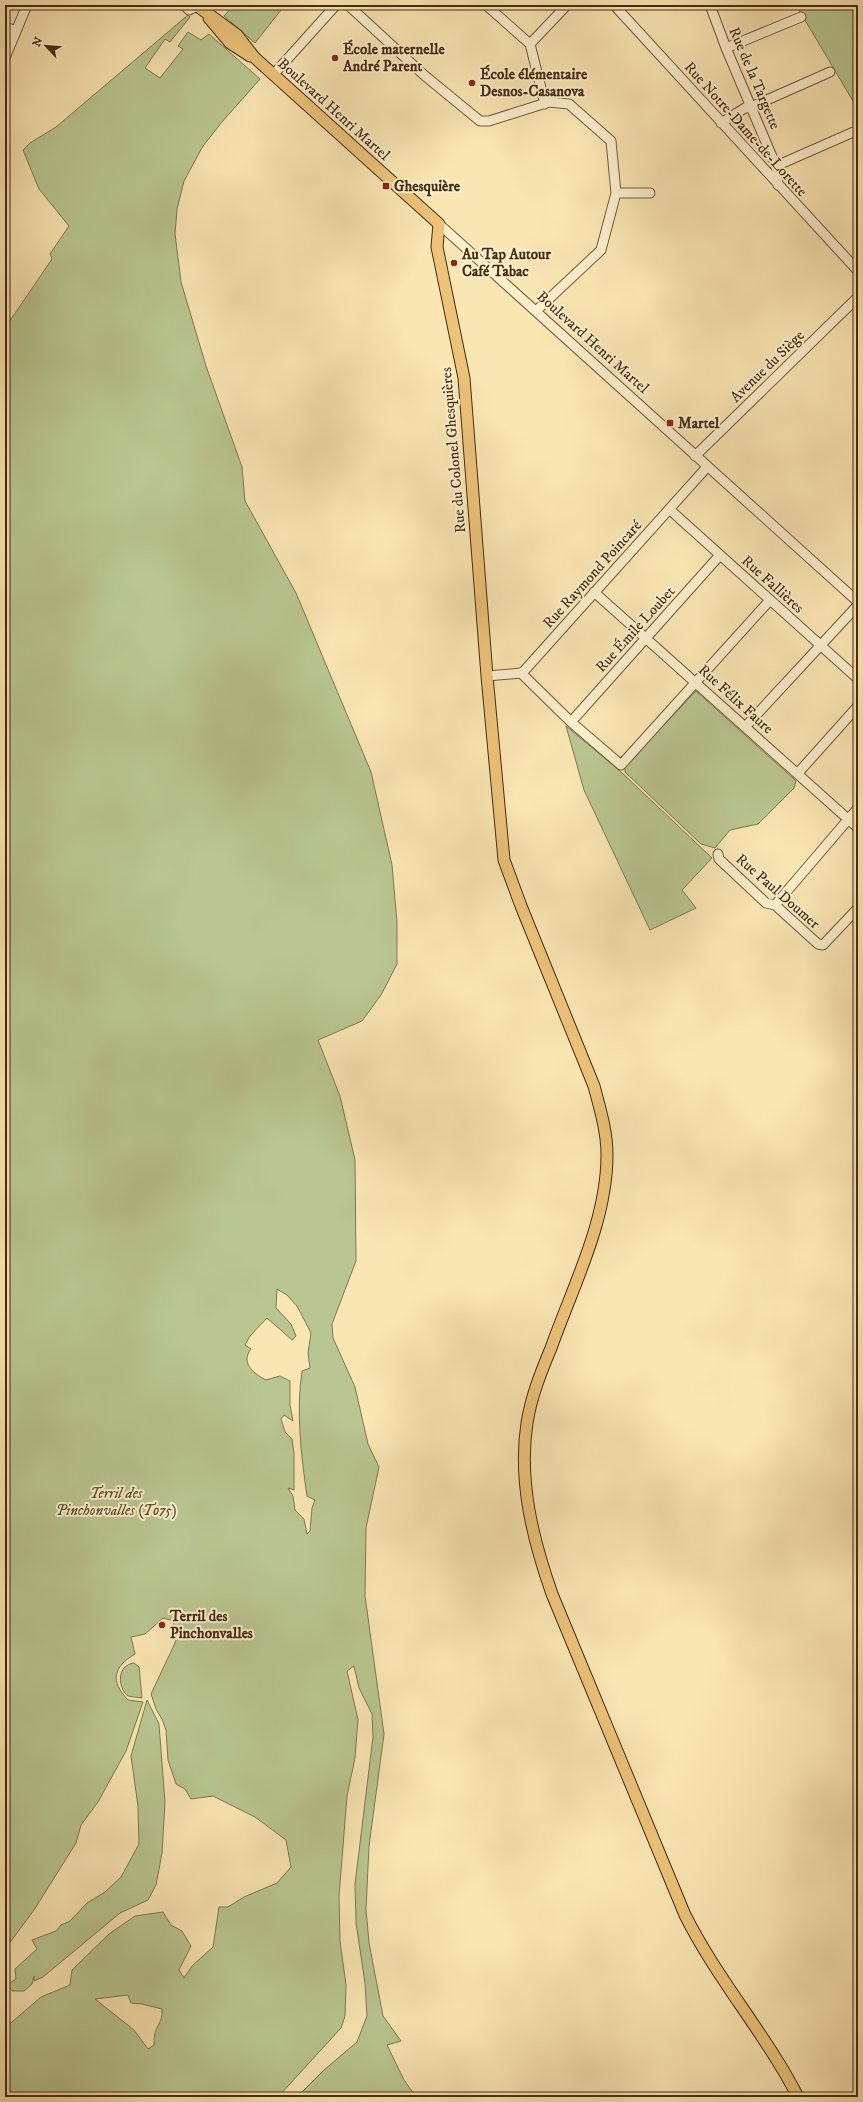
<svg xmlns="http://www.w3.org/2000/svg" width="863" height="2102" font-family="'IM FELL DW Pica',serif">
	<rect width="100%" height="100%" fill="#fae6b3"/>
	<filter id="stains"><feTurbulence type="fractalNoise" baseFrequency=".005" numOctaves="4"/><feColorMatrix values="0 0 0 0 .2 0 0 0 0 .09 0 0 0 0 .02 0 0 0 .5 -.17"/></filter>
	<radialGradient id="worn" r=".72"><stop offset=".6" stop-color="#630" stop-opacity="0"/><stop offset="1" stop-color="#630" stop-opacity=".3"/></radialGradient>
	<path fill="#b9c691" stroke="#807850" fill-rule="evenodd" d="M234,5h51l-30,38 -31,-27z
		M796,5h62v108l-5,-12z
		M188,15l2,2 -20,25 -5,-3 -20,29 15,10 23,-29 -5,-3 10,-14 13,8 8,-6 51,45 -38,43 -19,24 -19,35 -7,28 -2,25 6,48 25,84 36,101 3,34 51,92 75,179 21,93 5,57v42l-16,31 -19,26 -44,19 22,56 15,64 1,101 -24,63 1,14 22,49 13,57 11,23 -13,61 -1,68 19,138 -15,112 -3,63 3,34 14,73 18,25 -14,4 17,35 12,17h-119l27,-27 33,-28 10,-26 -2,-33 -9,-60 -1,-39 18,-147 -1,-23 -13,-26 -5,-22 -7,5 11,49 -3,38 -8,38 -8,100 1,45 6,44 -1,31 -4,12 -63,69h-273v-69l36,-31 29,-12 2,-15 37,-36 26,-18 28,-4 8,13 11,6 9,15 -12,24 5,8 8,-12 21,-19 6,-40h9l16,-10 33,-14 14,-16 -5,-27 -31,-23 -42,-21 -22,3 -6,-10 -9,-5 -8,-24 -2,-30 -4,-11 -6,-10 -5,-15 24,-51 3,-12 -7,-11 -8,-2 -18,16 -14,3 4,17c-22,13 -25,27 -7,46l15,2 -17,49 -28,51 -17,23 -5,18 -42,67 -29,39v-1621l47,-69 -2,-5 19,-28 -30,-37 -16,-39 7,-7 26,-16zM277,1289l10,6 10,11 14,27 -3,20 2,15 -8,3c-6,41 -1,84 5,125l8,4 -3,8 -2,23 -3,3 -3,-15 -9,-9 -2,-14 -5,-8 6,2v-37l-2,-14 -7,-7 -4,-13 3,-4 9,6 -3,-16v-24l-10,-5 -14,4c-12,-6 -26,-17 -15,-31l-6,-4 5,-9 17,-18 25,22 4,-4 -5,-12 -15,-16zM128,1995l3,8 11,1 20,5c1,16 -9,17 -8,36l-6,4 -14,-19 -39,-31z
		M696,691l100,90 -2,7 -36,36 -28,6 -15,18 -14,-4 -76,-72v-6z
		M566,726l54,45 92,87 -30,32 14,18 -46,22 -66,-140z
		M134,1663l5,4 3,31 -14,-2c-11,-9 -11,-31 6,-33z
		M147,1700l12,24 6,78 -3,51 -6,32 -8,15 -28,13 -77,64 -9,4v-5l-2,8 -8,7h-12l-5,-6 9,-6 -1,-10 22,-20 -5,-9 24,-9 5,-6 9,-4 17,-18 18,-11 16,-15 18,-33 -1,-38 -7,-50z"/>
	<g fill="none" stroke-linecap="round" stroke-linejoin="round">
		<g stroke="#735a38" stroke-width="11">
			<path id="minor" d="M184,5l5,5 8,-4
				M348,5l76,70 56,46h9l60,-19 20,2 42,37 5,52 -15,57 -65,61
				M486,5l44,39 37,-39
				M614,5l244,266
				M710,5l16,43 50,118 2,19
				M5,27l11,4
				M530,44l15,60
				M726,48l75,-31
				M5,58l22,-53
				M273,75l63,-70
				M721,123l24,-15 6,-1 79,-35
				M776,166l82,-36
				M616,193h34
				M439,224l419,378
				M695,456l163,-159
				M669,509l189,170
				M594,592l264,236
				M521,673l50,49 50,43 149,-165
				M487,676l34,-3 3,-2 183,-204
				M571,722l149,-167
				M746,726l112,-121
				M798,773l60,-67
				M718,854l1,5 47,44 9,2 43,39 5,1 35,-37
				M775,905l83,-97"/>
		</g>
		<g stroke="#462b0f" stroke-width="13">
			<path id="major" d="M196,5l41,30 17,22 185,167 -2,23 27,131 23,298 17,184 17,46 73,180c6,23 13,45 13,69 0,66 -34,131 -56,193 -10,24 -20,49 -24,75 -9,58 6,117 25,171l133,321c32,64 80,118 113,182
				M209,18l21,25 20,13"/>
		</g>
		<use href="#minor" stroke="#fcefce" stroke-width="9"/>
		<use href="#major" stroke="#edc37a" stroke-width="11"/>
	</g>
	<g fill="#8f2418" stroke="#fcefce" stroke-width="1.5">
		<circle cx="335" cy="58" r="4"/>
		<circle cx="472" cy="83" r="4"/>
		<rect x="382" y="182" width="8" height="8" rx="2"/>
		<circle cx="454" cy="263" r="4"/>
		<rect x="666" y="419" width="8" height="8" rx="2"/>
		<circle cx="162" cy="1625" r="4"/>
	</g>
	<g text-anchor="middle" stroke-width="4" stroke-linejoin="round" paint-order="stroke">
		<g font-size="15" font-weight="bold" fill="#462b0f" stroke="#fcefce" text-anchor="start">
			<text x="343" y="54">École maternelle<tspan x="343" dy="17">André Parent</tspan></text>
			<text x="480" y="79">École élémentaire<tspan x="480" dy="17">Desnos-Casanova</tspan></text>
			<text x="394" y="191">Ghesquière</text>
			<text x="462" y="259">Au Tap Autour<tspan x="462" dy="17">Café Tabac</tspan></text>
			<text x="678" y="428">Martel</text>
			<text x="170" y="1621">Terril des<tspan x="170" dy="17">Pinchonvalles</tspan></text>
		</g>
		<g font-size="15" fill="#462b0f" stroke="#fcefce">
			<text transform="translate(755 78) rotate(67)" y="5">Rue de la Targette</text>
			<text transform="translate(334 109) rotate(42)" y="5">Boulevard Henri Martel</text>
			<text transform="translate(746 129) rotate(48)" y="5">Rue Notre-Dame-de-Lorette</text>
			<text transform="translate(593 342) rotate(42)" y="5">Boulevard Henri Martel</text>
			<text transform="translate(767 366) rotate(-44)" y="5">Avenue du Siège</text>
			<text transform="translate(453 450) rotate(-95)" y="5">Rue du Colonel Ghesquières</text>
			<text transform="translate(592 574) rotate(-48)" y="5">Rue Raymond Poincaré</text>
			<text transform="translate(773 584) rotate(42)" y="5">Rue Fallières</text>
			<text transform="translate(635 629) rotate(-48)" y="5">Rue Émile Loubet</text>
			<text transform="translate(736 699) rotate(42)" y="5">Rue Félix Faure</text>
			<text transform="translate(778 891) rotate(41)" y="5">Rue Paul Doumer</text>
		</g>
		<g font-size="15" font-style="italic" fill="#635230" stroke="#fcefce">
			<text x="116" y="1498">Terril des<tspan x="116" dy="17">Pinchonvalles (T075)</tspan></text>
		</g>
	</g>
	<rect width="863" height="2102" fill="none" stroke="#fae6b3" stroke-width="20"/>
	<rect x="6" y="6" width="851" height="2090" fill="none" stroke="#462b0f" stroke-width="2"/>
	<rect x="10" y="10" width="843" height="2082" fill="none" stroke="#462b0f"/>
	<g transform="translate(46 46) rotate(296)" stroke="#fcefce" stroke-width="3" paint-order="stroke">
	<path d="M0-3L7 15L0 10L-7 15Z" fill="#462b0f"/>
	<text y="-6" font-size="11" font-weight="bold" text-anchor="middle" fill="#462b0f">N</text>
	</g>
	<rect width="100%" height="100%" filter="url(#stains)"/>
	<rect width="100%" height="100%" fill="url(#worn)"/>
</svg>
